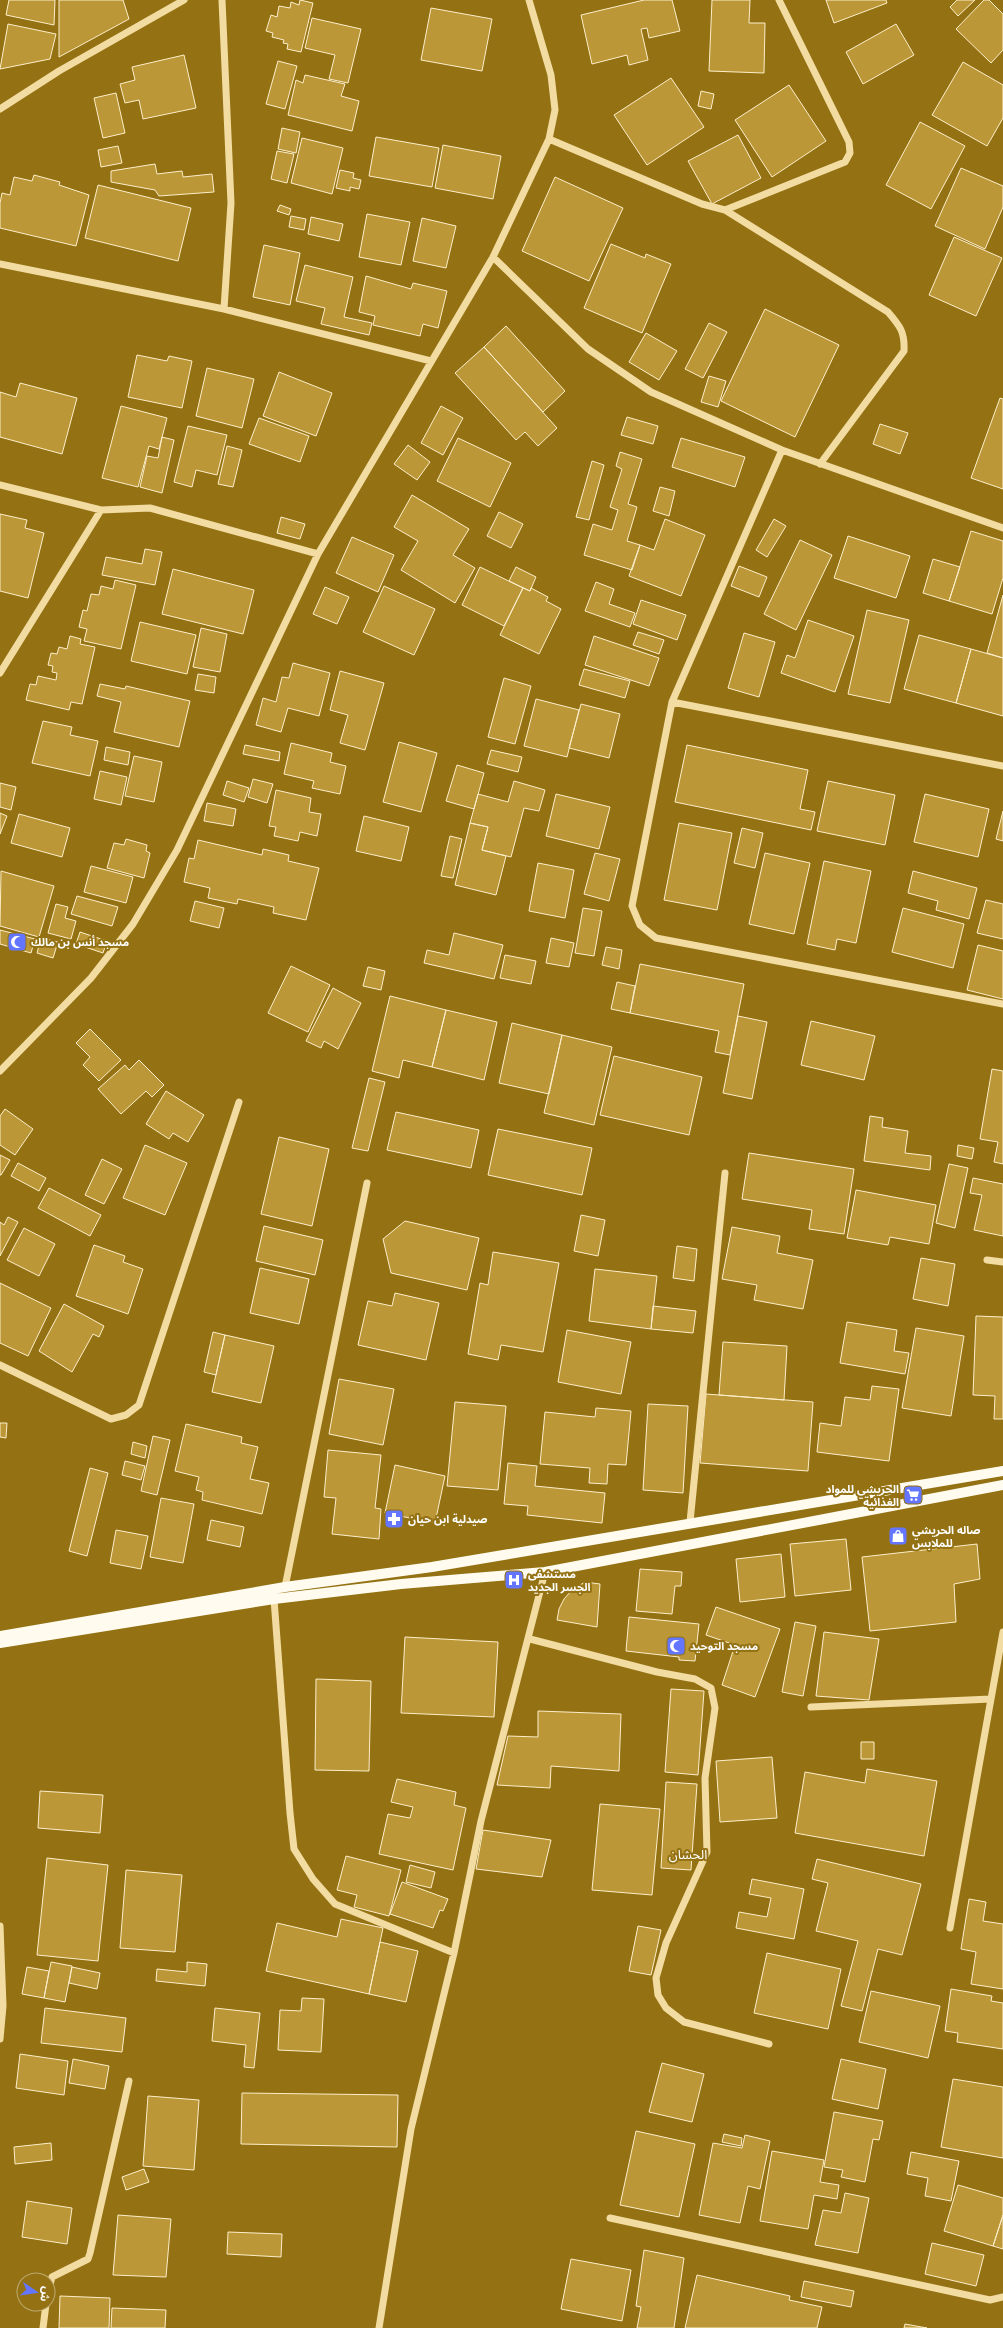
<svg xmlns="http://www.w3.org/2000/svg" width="1003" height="2328" font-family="'Open Sans','Noto Sans Arabic',sans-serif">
	<rect width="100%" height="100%" fill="#947213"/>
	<path fill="#bb9737" stroke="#fdeeca" d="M9,0h46l-1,25 -48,-10z
		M59,0h64l6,19 -70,38z
		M300,0l13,3 -12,49 -14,-3 1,-5 -5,-1 1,-3 -12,-3 1,-4 -7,-2 5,-16 6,2 2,-11 11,2 1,-6 8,3z
		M644,0h28l8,31 -31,7 -2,-10 -6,1 7,31 -19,5 -2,-10 -35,9 -11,-49z
		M712,0h38l-1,23h16l-1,50 -55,-2z
		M826,0h60l1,3 -53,20z
		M957,0h18l-17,16 -8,-9z
		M984,0h5l14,14v36l-12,13 -35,-34z
		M431,8l61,11 -10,52 -61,-11z
		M312,18l49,11 -13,54 -19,-4 6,-24 -30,-7z
		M8,24l48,10 -6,25 -50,10z
		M896,24l18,31 -51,29 -17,-32z
		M184,55l12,53 -53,11 -4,-19 -14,3 -5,-19 15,-4 -3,-13z
		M278,61l19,5 -12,43 -19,-5z
		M963,62l40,23v33l-16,28 -55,-31z
		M305,75l40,9 -4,12 18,5 -7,30 -64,-16 8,-35 7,3z
		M671,78l33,49 -57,38 -33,-50z
		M789,85l37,56 -54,36 -37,-57z
		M701,91l13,3 -3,15 -13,-3z
		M116,93l9,40 -22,5 -9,-40z
		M920,122l45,24 -34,63 -45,-24z
		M282,128l18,4 -4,21 -18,-4z
		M738,135l23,43 -49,26 -24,-43z
		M376,137l63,11 -7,39 -63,-11z
		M302,138l41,10 -11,46 -41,-11z
		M443,145l58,11 -8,43 -58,-11z
		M118,146l4,17 -21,4 -3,-17z
		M277,151l17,3 -7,29 -16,-4z
		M155,164l2,10 25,-3 1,6 29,-3 2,18 -55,4 -4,-6 -44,-8v-11z
		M961,168l42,18v21l-18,42 -50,-23z
		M340,170l14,3 -1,5 8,2 -2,9 -9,-2v4l-14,-3z
		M34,175l26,7 -1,3 30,10 -13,51 -76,-18v-25l2,-10 8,2 4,-18 18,4z
		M555,177l68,31 -34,73 -67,-30z
		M98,185l93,23 -13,53 -93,-23z
		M280,205l11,4 -2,6 -12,-4z
		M367,214l43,8 -9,43 -42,-8z
		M291,216l15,3 -2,11 -15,-3z
		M311,217l32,7 -4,17 -31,-7z
		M422,218l34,8 -10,42 -33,-7z
		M954,237l48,21 -26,58 -47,-21z
		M611,244l34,14 1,-4 25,10 -29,69 -58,-25z
		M264,245l36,8 -10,52 -37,-8z
		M305,265l48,12 -9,40 28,6 -3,12 -48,-11 4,-16 -29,-7z
		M366,276l45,13 2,-6 34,8 -9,37 -15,-4 -3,12 -47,-11 2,-9 -16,-4z
		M765,309l74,36 -44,92 -74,-36z
		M709,323l18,9 -24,46 -18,-9z
		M506,326l59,65 -22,21 -59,-65z
		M646,333l31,18 -18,29 -30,-18z
		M484,347l73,81 -19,18 -13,-14 -9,8 -61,-67z
		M137,355l30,6 2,-5 23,5 -10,47 -54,-11z
		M207,368l47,11 -12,49 -46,-12z
		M279,372l53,21 -16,43 -53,-20z
		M709,376l17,5 -8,26 -17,-5z
		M20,383l57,15 -15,56 -62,-17v-45l16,5z
		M1000,398l3,1v90l-32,-11z
		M121,406l46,12 -8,31 -10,-3 -11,41 -36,-9z
		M441,406l22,12 -20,37 -22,-12z
		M627,417l31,9 -5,18 -32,-9z
		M259,418l50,18 -9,26 -51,-18z
		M880,424l28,9 -8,21 -27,-10z
		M188,426l39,9 -10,40 -21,-5 -4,17 -18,-5z
		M162,437l12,3 -12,53 -22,-6 7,-31 11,2z
		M458,438l53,25 -21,44 -53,-26z
		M681,438l64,19 -10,30 -63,-20z
		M408,445l22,17 -13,18 -23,-16z
		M227,446l15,4 -9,37 -15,-3z
		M620,452l22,7 -14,45 9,3 -10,34 13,4 -8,25 -48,-15 9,-31 19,6 6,-20 -8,-3 12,-38 -6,-3z
		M592,461l12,4 -15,55 -13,-3z
		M660,487l15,4 -6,25 -16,-5z
		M412,495l57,34 -16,26 22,13 -20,35 -54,-33 17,-29 -24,-14z
		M499,512l24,12 -12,24 -24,-12z
		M0,514l27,6 -2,8 19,5 -16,65 -28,-7z
		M281,517l24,7 -5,15 -23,-6z
		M665,519l40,16 -24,61 -52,-20 11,-31 14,5z
		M774,519l12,7 -19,31 -11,-7z
		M971,531l32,10v37l-11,36 -43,-13z
		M848,536l62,20 -14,42 -62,-20z
		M352,537l42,18 -16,37 -42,-19z
		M800,540l32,15 -36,75 -32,-16z
		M145,549l17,3 -7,33 -53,-10 4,-18 36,7z
		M933,559l27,8 -11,34 -26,-8z
		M739,566l28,11 -8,20 -28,-11z
		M480,567l43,21 -19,38 -42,-21z
		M516,567l20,10 -6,14 -21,-10z
		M173,569l81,21 -11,44 -81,-20z
		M115,580l21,5 -15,64 -37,-8 3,-12 -8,-2 4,-17 4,1 4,-17 8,1 2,-9 12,3z
		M596,582l18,7 -5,15 26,9 -5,14 -45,-16z
		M384,586l51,23 -21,46 -51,-23z
		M325,587l24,10 -12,27 -24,-10z
		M523,588l7,3 1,-3 17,9 -2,4 15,8 -22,45 -39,-19z
		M1003,595v63l-16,-5z
		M641,600l45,15 -9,25 -44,-16z
		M867,610l42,10 -19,83 -42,-9z
		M808,620l46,16 -19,56 -54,-19 6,-18 8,3z
		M140,622l56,13 -9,39 -56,-13z
		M201,628l26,6 -7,38 -27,-5z
		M638,632l26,8 -5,14 -26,-9z
		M744,633l31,9 -16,55 -31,-9z
		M919,635l52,14 -15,54 -52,-14z
		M70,636l11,3 -1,5 15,3 -13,57 -11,-2 -2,8 -43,-10 4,-16 6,1 2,-9 18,4 1,-7 -5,-1 1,-6 -5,-1 3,-12 6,1 2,-7 8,2z
		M594,636l65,22 -10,28 -64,-21z
		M971,649l32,9v58l-47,-13z
		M293,663l37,10 -11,43 -31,-8 -7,24 -25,-7 7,-27 13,4 6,-25 7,1z
		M584,669l46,12 -5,17 -46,-13z
		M340,671l44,12 -19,67 -25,-7 8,-28 -18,-5z
		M198,674l18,3 -2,16 -19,-3z
		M504,678l27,8 -16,58 -27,-7z
		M100,684l25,5 1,-3 64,15 -11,46 -65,-15 7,-30 -24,-6z
		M536,699l43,11 -12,47 -43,-11z
		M581,704l39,10 -11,44 -40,-10z
		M43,721l29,6 -2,8 28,6 -8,35 -58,-13z
		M399,742l38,11 -16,59 -38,-10z
		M291,743l41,10 -2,9 16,4 -6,28 -28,-6 2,-7 -30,-7z
		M245,745l35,7 -1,9 -36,-7z
		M687,745l121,25 -8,39 15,3 -4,18 -136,-28z
		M106,747l24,5 -2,13 -24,-5z
		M491,750l31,7 -4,15 -31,-8z
		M134,756l28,6 -8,40 -29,-6z
		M457,765l27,8 -10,36 -28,-8z
		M100,771l27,6 -6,28 -27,-6z
		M253,779l20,5 -6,19 -19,-6z
		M227,781l22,7 -5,14 -21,-7z
		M514,781l31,9 -6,21 -15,-3 -13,49 -29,-7 6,-23 -18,-4 8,-29 30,8z
		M828,781l67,14 -10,50 -68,-14z
		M0,783l16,4 -5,23 -11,-3z
		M276,790l35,8 -2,14 12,2 -4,22 -17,-4 -2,9 -24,-5 2,-9 -7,-1z
		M556,794l54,13 -11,42 -53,-13z
		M925,794l64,15 -11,48 -64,-15z
		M207,803l29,6 -3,17 -29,-5z
		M1003,811v30l-7,-2z
		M0,813l7,3 -7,18z
		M19,814l51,14 -8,29 -51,-14z
		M364,816l45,11 -8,34 -45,-10z
		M470,823l18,4 -6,23 24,6 -10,39 -41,-10z
		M679,823l53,10 -15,77 -53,-10z
		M742,828l21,5 -8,35 -21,-5z
		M450,836l12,3 -9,39 -12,-2z
		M126,839l21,6 -1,6 4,2 -6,25 -37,-10 7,-25 10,2z
		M198,840l64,15 1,-6 26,6 -1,6 31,7 -13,52 -33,-7 1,-6 -36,-8 -1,5 -29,-6 2,-10 -26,-6 5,-24 5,1z
		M595,853l25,6 -11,42 -25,-7z
		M765,853l45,10 -16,71 -45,-10z
		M824,861l47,10 -15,72 -19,-4 -2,11 -28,-6z
		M538,863l36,7 -9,48 -36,-7z
		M91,866l42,11 -7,26 -42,-11z
		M1,871l53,15 -15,51 -39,-11z
		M913,871l64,17 -8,31 -33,-9 2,-9 -30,-8z
		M77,896l41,11 -6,19 -41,-12z
		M986,900l17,4v35l-26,-6z
		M195,901l29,7 -5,20 -29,-7z
		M56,904l12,3 -3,11 11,3 -5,18 -23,-6z
		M583,908l19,3 -8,45 -19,-3z
		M903,908l61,16 -11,44 -61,-16z
		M0,930l35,9 -4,14 -31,-9z
		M80,932l27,9 -4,12 -27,-9z
		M454,933l49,12 -9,34 -70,-16 3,-13 22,5z
		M41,938l17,4 -5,16 -16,-5z
		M551,938l23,5 -5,24 -23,-4z
		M978,945l25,6v48l-36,-9z
		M606,947l16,3 -3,19 -17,-4z
		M505,955l31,6 -5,23 -31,-6z
		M640,964l104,20 -14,71 -15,-3 4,-21 -89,-18z
		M291,966l39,19 -22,47 -40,-19z
		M368,967l17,4 -4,19 -18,-4z
		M617,982l18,4 -5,27 -19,-4z
		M333,988l28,15 -23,46 -14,-8 -3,7 -15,-7z
		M390,996l56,14 -14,57 -29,-7 -4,18 -27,-7z
		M446,1010l51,12 -13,58 -52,-13z
		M738,1016l29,6 -15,77 -29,-6z
		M811,1021l64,15 -11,44 -63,-15z
		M512,1023l50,12 -13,59 -50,-11z
		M90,1029l31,31 -22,21 -16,-16 7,-8 -14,-14z
		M562,1035l50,12 -18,78 -50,-12z
		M614,1056l88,21 -13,58 -89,-20z
		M139,1060l25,25 -12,12 -6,-6 -25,23 -23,-25 27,-24 4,5z
		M992,1069l11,2v93l-9,-2 4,-20 -18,-3z
		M369,1078l16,4 -17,69 -16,-3z
		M166,1091l38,24 -16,27 -15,-9 -4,6 -23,-15z
		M5,1109l28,20 -18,26 -15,-10v-29z
		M396,1112l83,18 -8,38 -84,-18z
		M870,1116l13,2 -1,9 26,4 -3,22 26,3 -1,14 -66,-9z
		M498,1129l94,19 -10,47 -94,-20z
		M279,1137l50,12 -17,77 -51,-12z
		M145,1145l42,18 -22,52 -42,-17z
		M958,1145l16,3 -2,11 -15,-3z
		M749,1153l105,16 -10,65 -35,-5 3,-19 -70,-11z
		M0,1155l10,5 -9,15h-1z
		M102,1159l20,10 -18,35 -19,-9z
		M18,1163l28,15 -7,13 -28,-15z
		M949,1164l19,4 -13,60 -19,-5z
		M973,1178l30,6v52l-29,-6 8,-35 -12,-2z
		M49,1188l52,27 -11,21 -52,-28z
		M856,1190l80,15 -7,39 -39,-7 -2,8 -41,-7z
		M581,1215l24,5 -7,36 -24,-5z
		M8,1217l10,5 -18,34v-34l4,3z
		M405,1221l74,17 -12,52 -76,-17 -8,-34z
		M264,1226l59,14 -8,35 -59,-14z
		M732,1227l48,9 -3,17 36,7 -10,49 -49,-9 3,-15 -35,-6z
		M24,1228l31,16 -16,32 -32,-16z
		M94,1245l31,11 -2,6 20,7 -15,45 -52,-18z
		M677,1246l20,3 -3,32 -21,-3z
		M493,1252l66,11 -16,89 -42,-7 -3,15 -30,-6 12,-71 8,2z
		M921,1258l34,6 -7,42 -35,-7z
		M260,1268l49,11 -10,45 -49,-11z
		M595,1269l62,7 -6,53 -62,-8z
		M0,1283l51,25 -23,48 -28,-13z
		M395,1293l44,10 -13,57 -68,-15 10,-44 24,5z
		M64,1304l40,22 -5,11 -6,-3 -21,38 -33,-21z
		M653,1306l43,5 -3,22 -42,-4z
		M976,1316l27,1v102h-9l1,-23 -22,-1z
		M847,1322l50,8 -3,21 15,2 -4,21 -65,-11z
		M916,1328l48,8 -13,80 -49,-8z
		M567,1330l64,12 -10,52 -63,-12z
		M213,1332l12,3 -9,40 -12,-3z
		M225,1335l49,11 -13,57 -49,-11z
		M723,1342l64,4 -3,54 -65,-5z
		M339,1379l55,10 -11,56 -54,-11z
		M872,1386l27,3 -10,72 -72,-9 3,-29 21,3 4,-29 25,3z
		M706,1394l107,8 -5,69 -108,-8z
		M455,1402l51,4 -8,84 -51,-4z
		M648,1404l40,2 -5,87 -40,-3z
		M596,1408l35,3 -5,54 -18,-1 -1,20 -18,-1 1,-15 -50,-4 5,-52 50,5z
		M0,1423h7l-1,15 -6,-1z
		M186,1424l56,13 -1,6 17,4 -8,32 19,4 -7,31 -60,-14 1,-8 -7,-2 3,-13 -24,-6z
		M153,1436l17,4 -13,55 -16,-4z
		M133,1442l14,4 -2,12 -14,-4z
		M328,1450l53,5 -6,53 6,1 -2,30 -47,-5 4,-36 -12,-1z
		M125,1461l20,5 -4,14 -19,-5z
		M508,1463l29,3 -2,20 70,7 -3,30 -75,-8 1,-9 -24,-2z
		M395,1465l50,11 -10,47 -50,-10z
		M90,1468l18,5 -21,83 -18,-5z
		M161,1498l33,6 -11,59 -33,-6z
		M211,1520l33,7 -4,20 -33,-7z
		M116,1530l32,6 -7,33 -31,-6z
		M846,1539l5,51 -56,6 -5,-52z
		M977,1544l3,35 -26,5 2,38 -86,9 -8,-74z
		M781,1554l4,43 -45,5 -4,-43z
		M640,1569l42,3 -1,14h-6l-3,28 -36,-3z
		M585,1582l15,2 -3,43 -40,-7 2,-11 5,-10 8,-9z
		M716,1607l64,22 -25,68 -33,-12 13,-40 -29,-10z
		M629,1617l70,7 -4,37 -16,-1v-3l-53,-6z
		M795,1622l21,4 -13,70 -21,-4z
		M824,1632l55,7 -10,61 -53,-4z
		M405,1637l93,5 -4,75 -93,-4z
		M316,1679l55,2 -2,90 -54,-1z
		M671,1689l33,2 -6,84 -33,-3z
		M538,1711l83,3 -2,57 -68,-5 -1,22 -53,-3 11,-49 30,1z
		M861,1742h13v17h-13z
		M772,1757l5,61 -57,4 -4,-61z
		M867,1769l70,12 -13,75 -129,-23 10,-61 60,11z
		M397,1779l59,13 -2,13 12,3 -13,62 -74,-16 9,-40 22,4 3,-11 -22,-5z
		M666,1782l31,2 -6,86 -30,-2z
		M40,1791l63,4 -3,38 -62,-5z
		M600,1804l60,5 -8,86 -60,-5z
		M483,1830l68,10 -9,37 -66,-8z
		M346,1856l55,14 -12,46 -35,-9 3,-12 -20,-5z
		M47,1858l61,7 -10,96 -61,-6z
		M817,1859l104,25 -19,71 -24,-6 -16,62 -21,-5 17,-65 -42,-10 12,-48 -16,-4z
		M410,1865l25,7 -4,16 -25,-6z
		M126,1870l56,5 -7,77 -55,-4z
		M752,1879l52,10 -10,50 -58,-11 3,-16 28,5 4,-19 -22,-4z
		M402,1882l46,17 -5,12 -3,-1 -7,18 -43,-14z
		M969,1899l17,3 -3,19 20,3v65l-32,-5 5,-32 -15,-3z
		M341,1919l42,9 -14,66 -103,-23 11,-48 60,14z
		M638,1926l23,4 -10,45 -22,-4z
		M380,1942l38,9 -12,51 -37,-8z
		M767,1953l74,16 -13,60 -74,-16z
		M51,1962l21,4 -7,36 -21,-4z
		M187,1962l20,2 -2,22 -49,-5 1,-12 30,3z
		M27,1967l22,4 -5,27 -22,-4z
		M72,1967l28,6 -3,16 -28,-6z
		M951,1989l41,7 -1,5 12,2v46l-46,-7 1,-9 -13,-2z
		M871,1991l69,15 -12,52 -69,-16z
		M302,1998l22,1 -3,53 -43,-2 2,-40 21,1z
		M45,2008l81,10 -4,34 -81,-9z
		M215,2008l45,5 -6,55 -10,-1 2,-22 -34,-4z
		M20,2054l48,7 -4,34 -48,-7z
		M73,2059l36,7 -4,23 -36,-6z
		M841,2059l45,10 -8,40 -46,-10z
		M662,2063l42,11 -12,48 -43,-10z
		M953,2079l50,8v71l-62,-11z
		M242,2093l156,2 -1,52 -156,-3z
		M148,2096l51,4 -5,70 -51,-4z
		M834,2112l49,9 -4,19 -6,-1 -8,43 -24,-5 2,-7 -19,-3z
		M636,2131l59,13 -16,73 -59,-12z
		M724,2134l18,4 -1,8 -19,-4z
		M745,2135l25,6 -10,48 -12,-3 -8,37 -41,-8 14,-72 29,5z
		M51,2143l1,17 -37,4 -1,-17z
		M772,2151l52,9 -4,22 19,3 -2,14 -23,-4 -6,34 -48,-8z
		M911,2152l48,9 -8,40 -26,-5 3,-18 -21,-4z
		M144,2169l5,13 -23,8 -4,-13z
		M958,2185l45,13v17l-10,31 -49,-15z
		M845,2193l24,5 -11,55 -43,-8 8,-35 18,3z
		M27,2201l45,7 -5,36 -45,-7z
		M118,2215l53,4 -5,58 -53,-2z
		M1003,2215v34l-10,-3z
		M228,2232l54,2 -1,23 -54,-3z
		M932,2243l52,12 -8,31 -51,-12z
		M644,2250l40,8 -10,70h-37l4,-21 -5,-1z
		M571,2259l60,11 -9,51 -61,-12z
		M697,2275l93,21 -1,4 33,7 -5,21h-132z
		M804,2281l50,10 -3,16 -50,-10z
		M60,2296l50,2 -1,30h-50z
		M112,2308l54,2 -1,18h-54z
		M905,2324l22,4h-23z"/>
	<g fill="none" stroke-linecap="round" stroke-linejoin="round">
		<path stroke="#f2dca2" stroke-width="7" d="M222,0l9,203 -7,106
			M0,109l59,-38 125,-71
			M549,139l153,65 23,6 163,102c12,14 17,20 16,39l-84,113
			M725,210l120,-48 5,-9 -1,-11 -70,-142
			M493,257l95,92 63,43 131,58 221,78
			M0,264l224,45 207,52
			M782,450l-110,252 -40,204 8,19 16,13 347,66
			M0,485l101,25
			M0,673l101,-163 49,-2 168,46
			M672,702l331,64
			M0,1071l91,-93 42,-54 44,-74 141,-296 175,-297 56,-118 6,-29 -4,-35 -22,-75
			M987,1260l16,2
			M0,1365l111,54 15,-4 13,-10 100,-303
			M690,1522l35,-349
			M285,1587l82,-404
			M274,1599l16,214 4,36 19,30 22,25 119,49
			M530,1639l127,33 38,7 16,9 4,20 -10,70 2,74 -41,91 -10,35 2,17 8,13 18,14 85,22
			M811,1707l180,-8
			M0,1926l3,80 -3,33
			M950,1928l53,-296
			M610,2218l380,82 13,-3
			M48,2292l4,-15 36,-18 2,-6 39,-172
			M43,2328l3,-24
			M379,2328l32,-199 43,-176 27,-132 64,-249"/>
		<path stroke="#fffbee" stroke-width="10" d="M0,1636l285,-49 147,-20 571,-96
			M0,1643l274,-44 127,-15 144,-12 458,-87"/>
	</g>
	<defs>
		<g id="mosque-square" transform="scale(1)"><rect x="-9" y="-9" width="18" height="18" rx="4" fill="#6476ff" stroke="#947213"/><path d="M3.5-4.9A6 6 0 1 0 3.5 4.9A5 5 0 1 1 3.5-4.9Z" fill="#fff"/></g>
		<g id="supermarket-square" transform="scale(1)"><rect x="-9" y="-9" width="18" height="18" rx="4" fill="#6476ff" stroke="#947213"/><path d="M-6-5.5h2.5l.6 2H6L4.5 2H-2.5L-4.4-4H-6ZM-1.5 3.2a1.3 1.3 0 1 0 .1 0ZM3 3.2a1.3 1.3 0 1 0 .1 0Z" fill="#fff"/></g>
		<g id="pharmacy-square" transform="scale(1)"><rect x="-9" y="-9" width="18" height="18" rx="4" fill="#6476ff" stroke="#947213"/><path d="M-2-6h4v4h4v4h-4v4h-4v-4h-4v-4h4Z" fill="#fff"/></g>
		<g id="shop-square" transform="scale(1)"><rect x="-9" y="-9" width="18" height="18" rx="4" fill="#6476ff" stroke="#947213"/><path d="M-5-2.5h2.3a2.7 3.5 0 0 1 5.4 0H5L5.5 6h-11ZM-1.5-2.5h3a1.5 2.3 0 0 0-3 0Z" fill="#fff"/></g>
		<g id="hospital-square" transform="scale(1)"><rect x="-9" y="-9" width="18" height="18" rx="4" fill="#6476ff" stroke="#947213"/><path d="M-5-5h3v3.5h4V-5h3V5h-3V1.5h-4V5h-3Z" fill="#fff"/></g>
	</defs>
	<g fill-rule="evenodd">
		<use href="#mosque-square" x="17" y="942"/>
		<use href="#supermarket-square" x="913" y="1495"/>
		<use href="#pharmacy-square" x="394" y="1519"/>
		<use href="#shop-square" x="898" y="1536"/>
		<use href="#hospital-square" x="514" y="1580"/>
		<use href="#mosque-square" x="676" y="1646"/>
	</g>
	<g text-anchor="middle" stroke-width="4" stroke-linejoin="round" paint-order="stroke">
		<g font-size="11" font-weight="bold" fill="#fff" stroke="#947213" text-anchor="start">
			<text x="31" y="946">مسجد أنس بن مالك</text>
			<text x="899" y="1493" text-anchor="end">الحريشي للمواد<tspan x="899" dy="13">الغذائية</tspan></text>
			<text x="408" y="1523">صيدلية ابن حيان</text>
			<text x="912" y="1534">صاله الحريشي<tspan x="912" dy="13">للملابس</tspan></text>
			<text x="528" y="1578">مستشفى<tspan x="528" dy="13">الجسر الجديد</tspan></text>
			<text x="690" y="1650">مسجد التوحيد</text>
		</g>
		<g font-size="13" fill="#fff" stroke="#947213">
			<text x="688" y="1859">الحشان</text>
		</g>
	</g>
	<g transform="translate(36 2292) rotate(103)"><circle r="19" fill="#947213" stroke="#bfaa71"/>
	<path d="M0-3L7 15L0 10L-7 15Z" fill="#6476ff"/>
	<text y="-6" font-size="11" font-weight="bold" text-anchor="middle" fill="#ffffff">ش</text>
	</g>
</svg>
